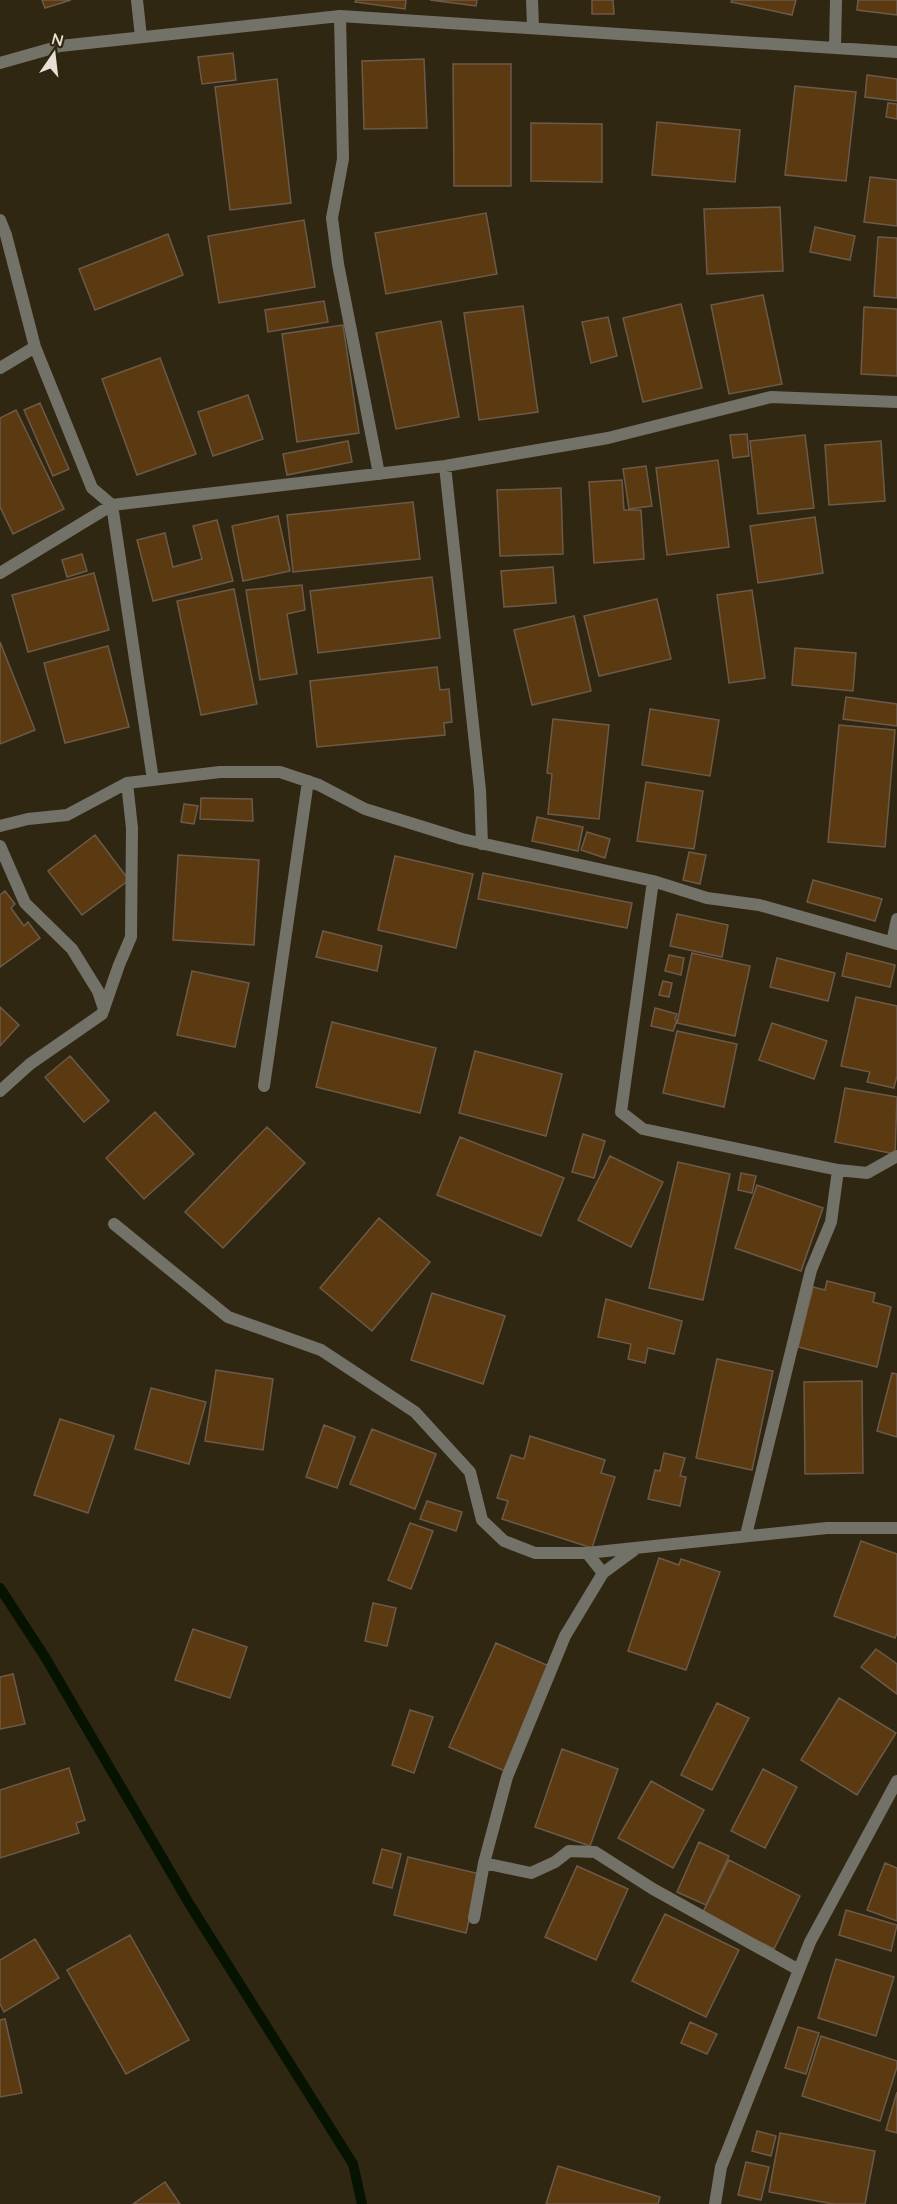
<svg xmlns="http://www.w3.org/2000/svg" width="897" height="2204" font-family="Quicksand,sans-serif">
	<rect width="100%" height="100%" fill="#302712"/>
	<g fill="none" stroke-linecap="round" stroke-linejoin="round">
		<path stroke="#051300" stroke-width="10" d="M0,1588l45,69 145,248 163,259 9,40"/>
	</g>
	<path fill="#5b3a12" stroke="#6c5a48" stroke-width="1.5" d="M42,0h29l-26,8z
		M356,0h50l-1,9 -50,-7z
		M430,0h47l-1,6z
		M592,0h21l1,14h-22z
		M732,0h64l-4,15 -61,-13z
		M858,0h39v15l-40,-5z
		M233,53l3,27 -34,4 -4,-27z
		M424,59l3,69 -63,1 -2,-68z
		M453,64h58v122h-57z
		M867,75l30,4v22l-32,-4z
		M277,79l14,124 -61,7 -15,-123z
		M795,86l61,6 -10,89 -61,-6z
		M888,103l9,1v15l-11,-2z
		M657,122l83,8 -5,52 -83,-7z
		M531,123l71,1v58l-71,-1z
		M870,177l27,3v46l-33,-4z
		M780,207l3,64 -76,3 -3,-65z
		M486,213l11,61 -111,20 -11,-61z
		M304,220l11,67 -96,16 -11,-67z
		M815,227l40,9 -5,24 -40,-8z
		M168,234l15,41 -88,35 -16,-41z
		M878,237l19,1v60l-23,-2z
		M763,295l19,89 -53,10 -18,-89z
		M324,301l4,21 -60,10 -3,-22z
		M681,304l21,84 -59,14 -20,-84z
		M523,306l15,106 -59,8 -15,-107z
		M864,307l33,2v67l-36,-2z
		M608,317l9,39 -26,7 -9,-41z
		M441,321l18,96 -63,12 -20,-96z
		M343,325l16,108 -62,9 -15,-108z
		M160,358l36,96 -59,21 -35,-96z
		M248,395l15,44 -50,17 -15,-44z
		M40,403l29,66 -16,7 -29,-66z
		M16,410l48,99 -51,25 -13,-27v-89z
		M747,434l2,22 -16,2 -3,-23z
		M805,435l9,73 -56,6 -8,-73z
		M348,441l4,21 -65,13 -4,-21z
		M881,441l4,60 -56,4 -4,-60z
		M718,460l11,87 -62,8 -11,-87z
		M646,466l6,40 -23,3 -6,-40z
		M622,480l2,30h17l3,49 -50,4 -5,-81z
		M561,488l2,66 -63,2 -3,-66z
		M413,502l7,57 -127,13 -6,-57z
		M278,516l12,55 -47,10 -11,-55z
		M815,517l8,56 -65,10 -8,-57z
		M217,520l16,61 -80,20 -16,-61 28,-7 8,34 29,-8 -9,-33z
		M82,554l5,17 -20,6 -5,-17z
		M553,567l3,36 -52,4 -3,-36z
		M94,573l15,57 -81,22 -16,-57z
		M432,577l8,61 -122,15 -8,-62z
		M302,585l3,25 -18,4 10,60 -37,6 -14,-90z
		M234,589l23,115 -56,11 -24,-114z
		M752,590l13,88 -36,5 -12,-88z
		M657,599l14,60 -72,17 -15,-60z
		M574,616l17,75 -59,14 -18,-75z
		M0,642l35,88 -35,14z
		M108,646l21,81 -64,16 -21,-80z
		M795,648l61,5 -3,38 -61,-6z
		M437,667l3,23 9,-1 3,33 -8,1 1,12 -128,12 -7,-66z
		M846,697l51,7v22l-54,-7z
		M650,709l69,11 -9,56 -68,-11z
		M553,719l56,6 -10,94 -51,-5 4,-40 -5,-1z
		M839,725l56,5 -10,117 -57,-5z
		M646,782l57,9 -9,58 -57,-8z
		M201,798l51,1 1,22 -53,-2z
		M184,804l14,2 -4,18 -13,-2z
		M537,817l46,10 -5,24 -46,-10z
		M587,832l23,7 -5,19 -24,-8z
		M95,835l34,45 -47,35 -34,-44z
		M689,852l17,3 -6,29 -17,-4z
		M178,855l81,5 -5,85 -81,-5z
		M395,856l78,18 -17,74 -78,-18z
		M483,873l149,30 -5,25 -149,-29z
		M813,880l69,19 -7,22 -68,-19z
		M5,891l10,13 -4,4 13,18 4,-4 12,16 -40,29v-72z
		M677,914l51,11 -6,32 -52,-11z
		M323,931l59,15 -5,25 -61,-14z
		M692,953l58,13 -15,70 -58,-13z
		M847,953l48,12 -5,22 -48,-11z
		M669,955l15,3 -3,17 -16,-4z
		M777,958l58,15 -7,28 -58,-14z
		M192,971l57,12 -14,64 -58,-12z
		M663,981l9,2 -3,14 -10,-2z
		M856,997l41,9v70l-3,12 -27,-6 3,-10 -29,-6z
		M0,1007l19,18 -19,21z
		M655,1008l22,6 -2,5 2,1 -4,11 -22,-5z
		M332,1022l104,26 -16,65 -104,-26z
		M772,1023l55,18 -13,38 -55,-19z
		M677,1031l60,13 -13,63 -61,-14z
		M475,1051l87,23 -16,62 -87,-23z
		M70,1056l39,45 -25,21 -39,-45z
		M845,1088l52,9 -2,57 -60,-12z
		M155,1112l39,42 -50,45 -38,-41z
		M267,1127l38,36 -82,85 -38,-36z
		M583,1134l22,7 -11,37 -22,-6z
		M460,1137l104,41 -23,58 -104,-41z
		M610,1156l53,26 -32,65 -53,-27z
		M678,1162l52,12 -27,126 -54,-12z
		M741,1173l15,3 -4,17 -14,-3z
		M757,1185l66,23 -22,63 -66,-23z
		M379,1218l51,44 -58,69 -52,-43z
		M827,1281l48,12 -2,9 18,5 -14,60 -79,-20 15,-60 12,3z
		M432,1293l73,23 -22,68 -72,-24z
		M606,1299l76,22 -8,33 -26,-6 -3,15 -17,-4 3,-15 -33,-7z
		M717,1359l56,12 -21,99 -56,-12z
		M216,1370l57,9 -10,71 -58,-9z
		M892,1373l5,1v63l-20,-6z
		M862,1381l1,92 -58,1 -1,-92z
		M151,1388l55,14 -17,62 -54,-15z
		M60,1419l54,17 -26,77 -54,-18z
		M324,1425l31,12 -18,51 -31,-11z
		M372,1429l64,25 -21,55 -65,-25z
		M530,1436l75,24 -4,13 14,4 -23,71 -90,-29 6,-18 -11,-3 14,-43 13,4z
		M664,1453l21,5 -5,18 6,1 -6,29 -32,-7 7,-29 5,1z
		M427,1501l35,11 -6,19 -36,-12z
		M410,1523l23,8 -22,58 -23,-9z
		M861,1541l36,13v79l-2,5 -61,-22z
		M659,1558l20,7 2,-6 39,13 -34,98 -58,-19z
		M373,1603l23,5 -9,38 -22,-5z
		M193,1629l54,18 -17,51 -55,-18z
		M496,1643l55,24 -46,104 -56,-24z
		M876,1649l21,15v30l-36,-27z
		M13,1674l12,50 -25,5v-52z
		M839,1698l57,35 -39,62 -56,-35z
		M717,1703l32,15 -37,72 -31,-15z
		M410,1710l23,7 -19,56 -22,-8z
		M562,1749l56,20 -28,77 -55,-19z
		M69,1768l16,52 -9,3 3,10 -79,25v-68z
		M763,1769l34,18 -32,61 -34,-17z
		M651,1781l53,29 -31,58 -55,-30z
		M699,1842l30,14 -23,49 -29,-13z
		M382,1849l19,5 -9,34 -19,-5z
		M408,1857l72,17 -14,59 -72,-18z
		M729,1860l71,36 -26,53 -72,-35z
		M885,1863l12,5v53l-30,-11z
		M577,1866l51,23 -32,71 -51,-23z
		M846,1910l51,15 -6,26 -52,-16z
		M665,1914l74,36 -33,67 -74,-36z
		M130,1935l59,105 -63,34 -59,-104z
		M35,1939l24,39 -55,34 -4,-8v-44z
		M836,1959l58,18 -18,59 -58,-18z
		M5,2019l17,74 -22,4v-77z
		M690,2022l27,12 -10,20 -26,-11z
		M798,2027l21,6 -13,41 -21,-6z
		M821,2036l76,25v6l-17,54 -78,-25z
		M897,2092v41l-11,-3z
		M757,2131l19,5 -5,20 -19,-5z
		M780,2133l95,18 -10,53h-32l-64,-12z
		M746,2162l23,5 -8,33 -23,-5z
		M558,2166l102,31 -2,7h-112z
		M165,2182l15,22h-47z"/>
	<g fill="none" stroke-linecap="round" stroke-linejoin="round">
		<path stroke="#727268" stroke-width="12" d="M137,0l4,37
			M532,0l1,27
			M340,16l3,143 -11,59 6,46 41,210
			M835,48l1,-48
			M0,63l60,-17 280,-30 557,36
			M0,220l6,15 29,112 57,141 20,17 41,275
			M0,368l35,-21
			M445,466l35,324 2,54
			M0,573l112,-68 333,-39 163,-28 163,-41 126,5
			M0,826l28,-7 39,-4 60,-32 93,-11h60l39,13 46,24 97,30 191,42 54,17 52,7 138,39
			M0,846l25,57 47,46 26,42 6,18
			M653,881l-32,231 22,17 195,41 29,3 30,-17
			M892,942l5,-23
			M264,1086l44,-305
			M0,1091l30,-27 72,-50 17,-49 12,-28 1,-109 -5,-45
			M114,1224l114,93 93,33 94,62 55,60 12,48 22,21 31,12h52l240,-25h70
			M746,1535l65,-265 20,-48 7,-52
			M587,1553l16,20
			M484,1863l47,10 24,-11 14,-11 26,1 58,37 146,81
			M474,1918l10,-55 23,-86 58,-141 38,-63 34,-25
			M715,2204l6,-37 89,-225 87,-161"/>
	</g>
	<g transform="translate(54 54) rotate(14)" stroke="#302712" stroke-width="4.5" paint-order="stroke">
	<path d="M0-4.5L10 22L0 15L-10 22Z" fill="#e6e1d4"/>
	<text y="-9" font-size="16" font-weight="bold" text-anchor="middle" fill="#e6e1d4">N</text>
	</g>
</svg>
